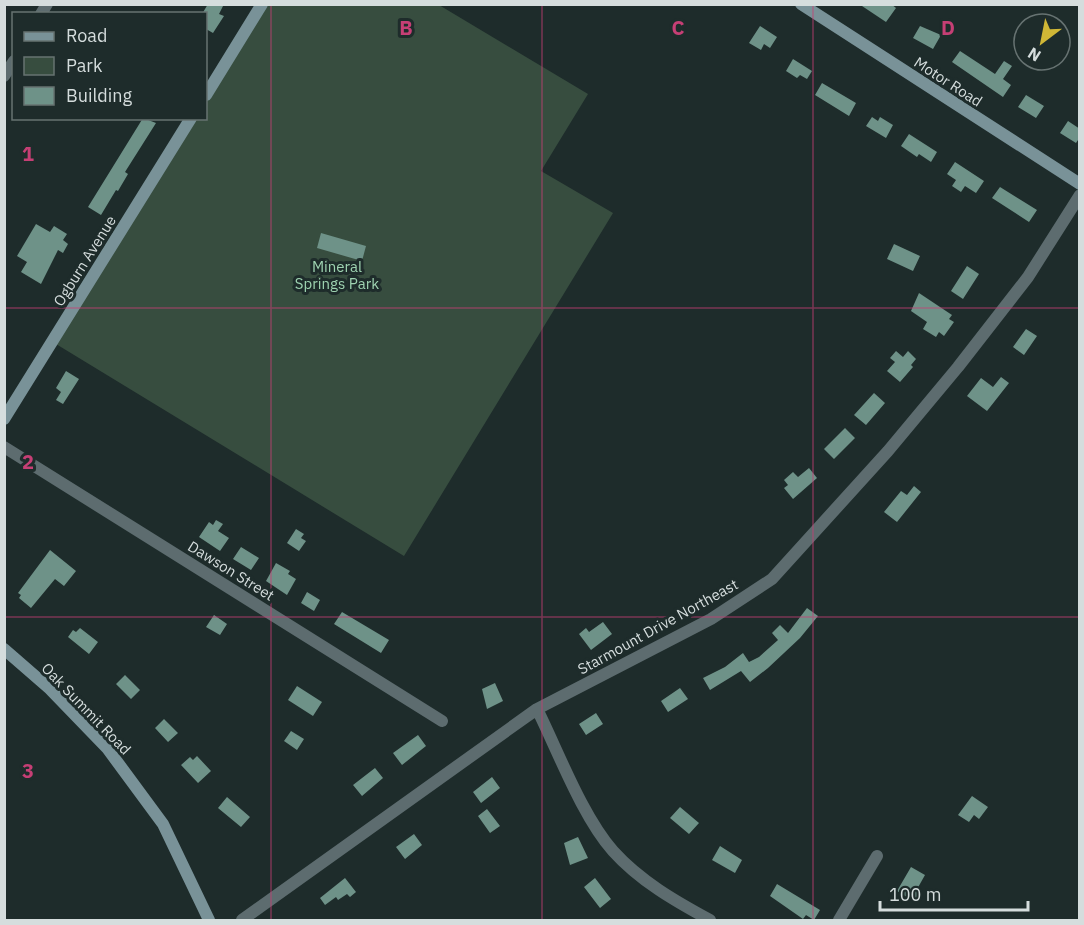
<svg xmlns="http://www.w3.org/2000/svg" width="1084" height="925" font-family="'IBM Plex Sans',sans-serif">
	<rect width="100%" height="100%" fill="#1e2c2b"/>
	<path fill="#374d3f" d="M265,5h174l149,89 -47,77 72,42 -209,343 -348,-212 139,-225 11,-1v-17z"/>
	<path fill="#6e9288" d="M208,4h16l-5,10 5,2 -11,17 -7,-4v-15h-4z
		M859,4h32l5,4 -10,14z
		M760,26l17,11 -7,11 -6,-4 -3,6 -12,-7z
		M920,26l21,9 -8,14 -20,-11z
		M960,51l35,23 9,-13 8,5 -9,13 8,6 -8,12 -51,-35z
		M793,59l19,12 -5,8 -7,-4 -3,3 -11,-7z
		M822,83l34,20 -7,13 -34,-21z
		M1026,95l18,11 -8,12 -18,-11z
		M872,117l6,4 2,-4 13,8 -7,13 -20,-12z
		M143,118l13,5 -31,49 3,2 -10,17 -2,-1 -15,25 -13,-8z
		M1068,121l12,8v8l-4,6 -16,-10z
		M909,134l28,18 -6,10 -12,-8 -2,3 -16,-11z
		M955,162l29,19 -8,12 -11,-7 -4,6 -9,-6 4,-6 -9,-6z
		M1000,187l37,23 -8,12 -37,-24z
		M36,224l14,8 4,-6 13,8 -4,6 5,4 -5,9 -5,-3 -17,34 -20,-12 6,-10 -10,-6z
		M321,233l45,13 -4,15 -45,-13z
		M894,244l26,12 -7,15 -26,-12z
		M967,266l12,8 -16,25 -12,-8z
		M919,293l33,22 -3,4 5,3 -10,14 -5,-4 -3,5 -13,-8 4,-7 -16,-11z
		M1026,329l11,7 -13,19 -11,-8z
		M896,351l7,6 5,-6 8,8 -5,6 2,2 -13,15 -13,-11 8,-9 -5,-4z
		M66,371l13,8 -16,25 -7,-4 5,-8 -5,-4z
		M1001,377l8,6 -22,28 -20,-15 14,-18 12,9z
		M874,393l11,10 -19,22 -12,-10z
		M845,428l10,10 -21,21 -10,-10z
		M809,468l8,10 -24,21 -9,-11 4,-3 -4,-5 9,-8 5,5z
		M914,486l7,6 -24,30 -13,-10 17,-21 6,4z
		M216,520l7,4 -5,7 11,7 -9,13 -21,-14 10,-15 4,3z
		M296,529l8,5 -3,4 5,3 -7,10 -12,-8z
		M241,547l18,11 -8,12 -18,-11z
		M50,550l26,21 -12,15 -9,-7 -24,29 -12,-10 2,-3 -3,-2z
		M276,563l14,8 -2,3 8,5 -9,16 -21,-14z
		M307,592l13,8 -6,11 -13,-8z
		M807,608l11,8 -18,22 -32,30 -18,14 -9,-11 -31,19 -7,-12 22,-11 18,-14 6,9 10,-5 19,-17 -6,-7 8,-8 8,8z
		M342,612l47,28 -8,13 -47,-29z
		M214,615l13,9 -7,11 -14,-8z
		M603,622l9,12 -21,16 -12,-16 7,-6 3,4z
		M80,628l18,14 -9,12 -21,-17 5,-7 3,2z
		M125,675l15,15 -9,9 -15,-15z
		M495,683l8,18 -16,8 -5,-20z
		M297,686l25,16 -9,14 -25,-16z
		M680,688l8,11 -20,13 -7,-11z
		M596,713l7,11 -17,11 -7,-11z
		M164,719l14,14 -10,9 -13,-14z
		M291,731l13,8 -7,11 -13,-9z
		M418,735l8,11 -24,19 -9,-12z
		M197,756l14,15 -13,12 -17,-18 9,-8 3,3z
		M375,768l8,10 -21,18 -9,-11z
		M492,777l8,11 -19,15 -8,-11z
		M972,796l16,11 -9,12 -5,-4 -5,7 -11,-7z
		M227,797l23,20 -9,10 -23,-19z
		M680,807l19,16 -10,11 -19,-16z
		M487,809l13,17 -10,7 -12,-17z
		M414,834l8,11 -17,14 -9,-12z
		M578,837l10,21 -18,7 -6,-22z
		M720,846l22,14 -7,13 -23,-13z
		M911,867l14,8 -9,16 4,3 -5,8 -18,-11z
		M345,878l11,14 -6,5 -3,-3 -9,6 -2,-3 -11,8 -5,-7z
		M595,878l16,21 -11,9 -16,-21z
		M777,884l43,26 -6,10 -8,-5 -3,4 -33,-23z"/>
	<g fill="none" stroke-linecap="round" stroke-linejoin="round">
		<path stroke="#5d6c6f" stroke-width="12" d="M41,14l6,-10
			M4,76l10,-15
			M4,447l438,274
			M537,709c21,42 45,107 76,142 27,30 62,50 97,69
			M242,920l295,-211 174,-90 61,-40 116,-128 70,-84 70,-90 52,-82
			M839,920l38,-64"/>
		<path stroke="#799298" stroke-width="12" d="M801,4l279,180
			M206,95l56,-91
			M4,419l187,-301
			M4,649l46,40 57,59 56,76 46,96"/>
	</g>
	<path fill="none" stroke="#c63f75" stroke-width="1.5" stroke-opacity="0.55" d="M271,4v916M542,4v916M813,4v916M4,308h1076M4,617h1076"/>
	<g text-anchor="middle" stroke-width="6" stroke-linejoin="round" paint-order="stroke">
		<g font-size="15" fill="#d5dddd" stroke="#1e2c2b">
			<text transform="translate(948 82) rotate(33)" y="5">Motor Road</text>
			<text transform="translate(85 261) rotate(-58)" y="5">Ogburn Avenue</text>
			<text transform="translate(231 571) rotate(32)" y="5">Dawson Street</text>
			<text transform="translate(658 627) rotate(-29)" y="5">Starmount Drive Northeast</text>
			<text transform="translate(86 709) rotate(46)" y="5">Oak Summit Road</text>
		</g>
		<g font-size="15" fill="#9ed3b1" stroke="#1e2c2b">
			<text x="337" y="272">Mineral<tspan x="337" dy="17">Springs Park</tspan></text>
		</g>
	</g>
	<g font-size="20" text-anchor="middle" font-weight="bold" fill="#c63f75" stroke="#1e2c2b" stroke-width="6" stroke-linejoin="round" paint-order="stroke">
		<text x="406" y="35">B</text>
		<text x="678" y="35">C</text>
		<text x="948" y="35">D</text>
		<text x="28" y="161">1</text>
		<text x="28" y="469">2</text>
		<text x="28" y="778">3</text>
	</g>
	<rect width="1084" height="925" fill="none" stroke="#d5dddd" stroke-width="12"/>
	<rect x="12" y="12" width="195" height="108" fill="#1e2c2b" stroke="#677372" stroke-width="1.5"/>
	<rect x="24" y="32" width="30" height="9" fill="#799298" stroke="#677372" stroke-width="1.5"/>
	<text x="66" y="42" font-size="18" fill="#d5dddd">Road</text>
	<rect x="24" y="57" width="30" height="18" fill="#374d3f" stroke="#677372" stroke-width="1.5"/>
	<text x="66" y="72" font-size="18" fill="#d5dddd">Park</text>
	<rect x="24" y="87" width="30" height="18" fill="#6e9288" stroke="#677372" stroke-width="1.5"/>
	<text x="66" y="102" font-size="18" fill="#d5dddd">Building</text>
	<g transform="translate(1042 42) rotate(212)"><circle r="28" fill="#1e2c2b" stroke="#677372" stroke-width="1.5"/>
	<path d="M0-4.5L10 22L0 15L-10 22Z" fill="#d0b736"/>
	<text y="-9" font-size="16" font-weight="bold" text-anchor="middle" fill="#d5dddd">N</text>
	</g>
	<path d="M880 901v9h148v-9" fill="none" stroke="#d5dddd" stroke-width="3"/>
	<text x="889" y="901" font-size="18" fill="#d5dddd" stroke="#1e2c2b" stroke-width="4.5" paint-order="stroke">100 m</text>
</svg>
